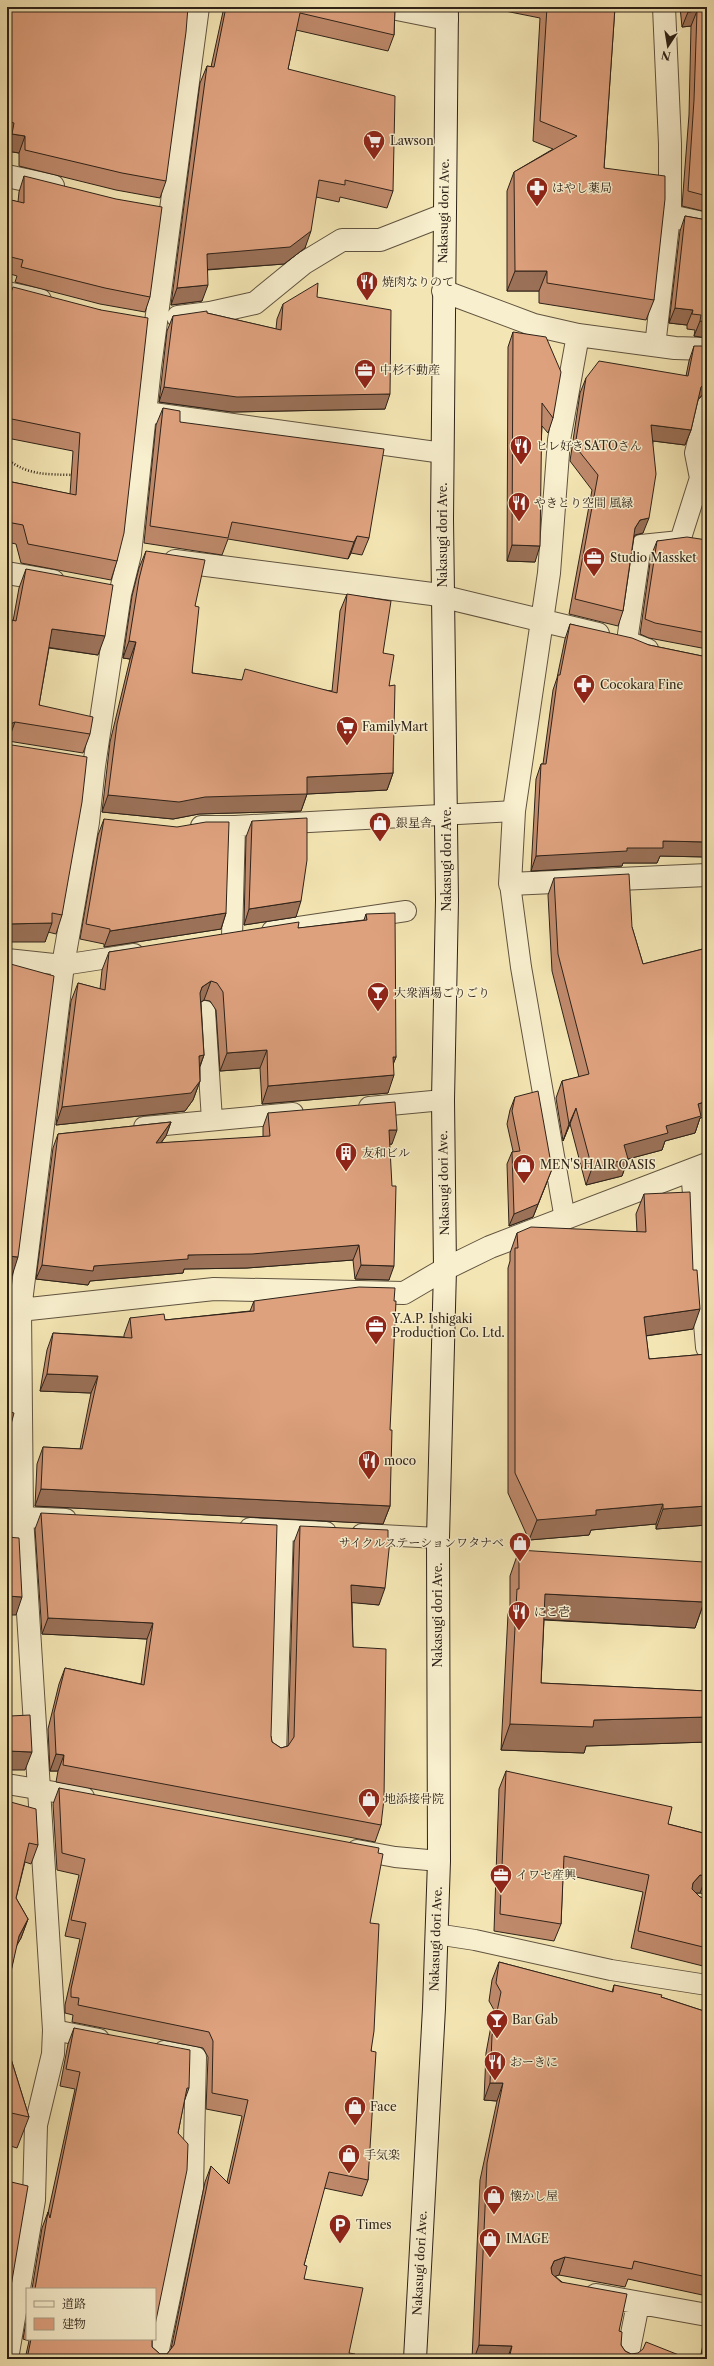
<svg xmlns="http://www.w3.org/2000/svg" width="714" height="2366" font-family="'Libre Caslon Text','Noto Serif JP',serif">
	<rect width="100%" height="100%" fill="#f4e6b4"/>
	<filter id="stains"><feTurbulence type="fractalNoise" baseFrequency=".005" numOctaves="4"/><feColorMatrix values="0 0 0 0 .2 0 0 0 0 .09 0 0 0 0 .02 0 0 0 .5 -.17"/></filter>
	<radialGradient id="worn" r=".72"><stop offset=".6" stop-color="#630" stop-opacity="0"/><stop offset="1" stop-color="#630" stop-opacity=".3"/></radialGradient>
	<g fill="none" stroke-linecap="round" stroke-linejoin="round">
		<g stroke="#60533f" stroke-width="22">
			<path id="lane" d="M655,346l15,-130
				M146,412l297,41
				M648,649l-21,-8 14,-96 39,-4 20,-63 -5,-25 12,-48
				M201,826h34l279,-15
				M510,884l11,83 44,252
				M272,931l134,-20
				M232,937l3,-111
				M7,959l56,6 71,-11
				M205,1011l7,109
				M369,1107l74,-7
				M144,1127l149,-14
				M22,1517l44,2
				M250,1528l76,4
				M362,1534l76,4
				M276,1753l7,-223
				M7,1784l77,13
				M357,1850l38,7 44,4
				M436,1934l39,6 136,30 96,15
				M54,2030l45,9
				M157,2359l36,-171 3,-131 -32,-6"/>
		</g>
		<g stroke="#60533f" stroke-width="24">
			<path id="street" d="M387,7l60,12
				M664,7l6,137v72l37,8
				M7,176l46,10
				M443,291l91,34 44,10 97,13 32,1
				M7,293l33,7
				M178,317l32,-4 45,-10 49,-40 38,-23h38l64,-25
				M578,335l-19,105 -10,133 -35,238 -4,73 197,-9
				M175,561l257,33 166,40
				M7,573l46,8
				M692,1170l15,177
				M7,1308l13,2 194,-21 190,4 41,-24 45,-22 217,-83
				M596,2295l111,20
				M7,2359l27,-159 2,-75 17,-71 1,-24 -32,-513 -2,-207 43,-345 25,-143 6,-56 26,-172 10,-40 20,-187 48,-360
				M627,2359l11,-55"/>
		</g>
		<g stroke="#2e2218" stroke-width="24">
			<path id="secondary" d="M415,2359l19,-351 5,-147 -1,-323 7,-269 -2,-169 4,-200 -5,-381 5,-512"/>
		</g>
		<path stroke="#2e2218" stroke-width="2.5" stroke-dasharray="1 2" stroke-linecap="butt" d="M7,459c22,17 40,15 67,16"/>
		<use href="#lane" stroke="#f8efce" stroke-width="20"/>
		<use href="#street" stroke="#f8efce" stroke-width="22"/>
		<use href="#secondary" stroke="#f8efce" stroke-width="22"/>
	</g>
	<path fill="#bf8a6c" stroke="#2e2218" d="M7,7l159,174 -6,17 -44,-8 -97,-24v-13l-12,-2v-5l1,-6 -1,-1z
		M224,7h171l-1,28 -6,16 -92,-21 -8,39 105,122 -6,17 -47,-11 -1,5 -23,-5 -11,51 -21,16 -77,6 -5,31 -31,4 29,-222 7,-17 4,1z
		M505,7h110l-11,161 50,132 -8,20 -107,-17v-12h-32v-100l7,-19 39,-23 -20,-8 7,-123 -35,-7z
		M680,7h27v205l-25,-6 7,-91 2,-89 -9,1z
		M24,176l126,121 -5,15 -45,-8 -85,-22 2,-6 -10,-3v-74l11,3 1,-10z
		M685,216l22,4v118l-13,-2 1,-6 -8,-1v-4l-18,-2 11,-92z
		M317,297l68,112 -153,3 -73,-10 8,-71 6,-15 34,-3 69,16 1,-10 6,-15z
		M7,303l94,7 16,251 -6,19 -90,-17 -5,-19 -9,-2v-61l63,13 3,-43 -66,-13z
		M513,332l40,86 -5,15 -6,-7 -7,136 -28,-1 1,-214z
		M694,346l9,48 -5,6 -7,30 -6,15 -32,-4 -10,92 -8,2 -1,2 -11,74 -5,15 -49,-12 23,-124 -22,-29 10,-68 6,-15 100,-2 3,-15z
		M163,408l17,14 189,116 -7,17 -11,-2 -3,6 -120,-20 -6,16 -78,-12 12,-118z
		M707,528v121l-58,-11 -9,-4 11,-78 6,-15 48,-1z
		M146,551l49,55 -3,67 49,7 91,11 8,-80 7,-17 36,59 6,33 4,87 -6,17 -80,4 -6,17 -102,3 -26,5 -71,-7 8,-70 20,-83 -7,-1 9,-62 7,-28z
		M26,569l72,86 -49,-7 -10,57 51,29 -7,19 -75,-12h-1v-114h3l2,-7 1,1 6,-33z
		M570,624l79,21 58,12v200l-47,-1 -3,7h-34l-1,3 -91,5 5,-92 5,-15h2l10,-74 4,-12 8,-39z
		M7,742l55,173 -6,19 -8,-2 -3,10z
		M104,819l122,94 -5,16 -117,18v-3l-24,-5 18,-104z
		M252,821l44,96 -52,8 2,-88z
		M554,878l78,49 11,37 64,-16v168l-7,2 -5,15 -30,8 -3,9 -34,9 -6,17 -36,9 -16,-61 -7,17 -7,-43 6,-17 17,-4 -27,-106 -4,-76z
		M366,914l30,143 -3,7 -5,29 -126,11 -2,-36 -40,3 -4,-61 -6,-9 -6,-1 -3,2 3,53 -4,12v14l-7,19 -8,11 -129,14 15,-124 7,-18 22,6 2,-19 7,-18 255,-32z
		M515,1097l32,85 -14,35 -24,9 -2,-62 5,-12 1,-1 -6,-27 3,-14z
		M268,1113l124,31h-3v136l-34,-1 -2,-19 -106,8 -63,1 -1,4 -93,8 -2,4 -52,-6 17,-131 5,-14 113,-12 -5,14 -5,7 102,-6v-10z
		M644,1194l49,135 -47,7 3,23 58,-5v171l-51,4v-5l-65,6 -2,5 -60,5 -21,-47v-225l2,-7v-8l7,-20 120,-1 -1,-18z
		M254,1301l136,129v76l-7,18 -348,-18 2,-42 6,-17 37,2 11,-56 -51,-2 7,-41 6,-17 71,4v-2l6,-17 35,2 85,-9z
		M41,1513l230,223 1,6 9,6 7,-2 6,-204 6,-16 79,79 -27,-3 1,45 28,178 -6,17 -319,-60 2,-11h-8l-2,-42 11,-45 6,-16 76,16 6,-45 -105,-5 -7,-105z
		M519,1550l185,52 -9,26 -151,-8 -3,63 166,8v51l-121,4 -2,7 -83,-3 7,-136 2,-6v-32z
		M506,1771l162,53 39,10v62l-7,-3h-4l4,4 7,2v68l-76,-19 12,-56 -80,-18 -2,50 -7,17 -60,-10 5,-142z
		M59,1788l311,135 1,128 -3,129 -6,16 -38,-8 -20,77v14l45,74 6,6h-330l4,-18 -6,-2 4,-23v23h125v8l8,7h7l4,-5 34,-167 6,-16 16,16 15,-66 -36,-7 2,-52 -5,-9 -131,-26 1,-7 -8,-2v-8l15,-66 -15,-3 14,-61 -22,-5 -4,-66z
		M7,1801l31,44 -7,19 -6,-2 -9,36 12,21 -7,19 -5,8 -6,30 -3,8z
		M499,1962l113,30 2,-7 47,12 46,15v284l-79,-17 -3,8 -66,-12 -4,1 64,55 2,14 4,6 6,3 58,5h-217l8,-179 17,-79 -13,-1 2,-47 8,-43 -5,-9 3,-21z
		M74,2028l115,60 -5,14 -6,31 -23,156h-123l10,-61 6,-16v1l27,-124 -15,-3 8,-42z
		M7,2046l22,71 -12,31 -10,-3z
		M707,2326v33h-7z"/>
	<path fill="#9b7158" stroke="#2e2218" d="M697,11l-6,15 -9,1 6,-15z
		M12,134l13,2 -6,17 -12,-2v-3z
		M311,231l-6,17 -21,16 -83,6 6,-16z
		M515,271h32l-8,20h-32z
		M208,285l-6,16 -31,4 6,-17z
		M675,308l18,2 -6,15 -18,-2z
		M700,321l7,1v16l-13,-2z
		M707,381v13h-4l-7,8 5,-15z
		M164,387l226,7 -5,15 -153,3 -73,-10z
		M651,425l40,5 -6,15 -39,-5z
		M649,518l-6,15 -8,2 -5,8 5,-15 5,-8z
		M357,536l-6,17 -3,6 6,-17z
		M512,545l28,1 -5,16 -28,-1z
		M52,629l53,7 -7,19 -52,-8z
		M129,641l7,1 -6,17 -7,-1z
		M15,722l-7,19h-1v-16z
		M393,773l-6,17 -80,4 -6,17 -102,3 -26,5 -71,-7 6,-17 199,-18z
		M663,841l44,1v15l-47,-1 -3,7h-34l-1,3 -91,5 5,-15z
		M301,901l-5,16 -52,8 5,-16z
		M226,913l-5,16 -117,18 6,-16z
		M52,923l-7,19h-38v-18z
		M211,981l-7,19 -9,6 7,-19z
		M267,1050l-7,18 -40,3 7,-18z
		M204,1055l-7,18 2,-17z
		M393,1057h3l-7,18z
		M394,1075l-6,18 -126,11 6,-18z
		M200,1081l-7,19 -8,11 -129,14 6,-18z
		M707,1101v15l-7,2 -5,15 -30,8 -3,9 -34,9 -6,17 -36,9 6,-17 32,-23 42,-19 32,-22z
		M576,1108l-6,16 -7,17 6,-17z
		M171,1122l-5,14 -16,21 6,-14z
		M389,1130h8l-5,14 -9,1z
		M552,1169l-19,48 -24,9 5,-12z
		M359,1245l-6,15 -106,8 -63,1 -1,4 -93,8 -2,4 -52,-6 6,-14 52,1 94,-11z
		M8,1256l10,1 -6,19 -5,-1z
		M361,1265l33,1 -5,14 -34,-1z
		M700,1309l-7,20 -56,8 7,-20z
		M47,1374l51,2 -7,17 -51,-2z
		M41,1489l349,17 -7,18 -348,-18z
		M663,1504l-7,20 -65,6 -2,5 -60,5 8,-20 59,-10z
		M707,1506v19l-51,4 7,-20z
		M351,1585l34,3 -6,17 -34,-3z
		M545,1594l159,8 -9,26 -159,-9z
		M7,1596l15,1 -6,18h-9z
		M48,1618l105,5 -6,16 -105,-5z
		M707,1717v25l-121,4 -2,7 -83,-3 9,-26 84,-4z
		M7,1751l25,1 -7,18h-18z
		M56,1754l8,1 -6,16h-8z
		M700,1875h7l-7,18h-6l-8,7 7,-17z
		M28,1919l-7,19 -9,16 7,-18z
		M10,1976l-3,8v-4z
		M490,2083h13l-6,18 -13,-1z
		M565,2257l-6,18 -11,4 3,-11 3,-7z
		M479,2345l33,1 -5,13h-33z"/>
	<path fill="#dea17e" stroke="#2e2218" d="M7,7h181l-2,25 -20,149 -44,-8 -97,-23v-14l-13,-2 2,-11 -7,-2z
		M226,7h169l-1,28 -94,-22 -12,56 107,27 -2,95 -48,-11v5l-26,-5 -8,51 -21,16 -83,7 1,31 -31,3 30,-222 7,1z
		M547,7h68l-11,161 61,8v23l-11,101 -107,-17v-12h-32l-1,-99 63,-36 -37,-15z
		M687,7h20v189l-19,-5 6,-91 3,-89 -9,1z
		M24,176l92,23 46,8 -12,90 -45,-9 -84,-21 2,-7 -16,-4v-57l17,4z
		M685,216l22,4v102l-7,-1 1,-6 -9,-1 1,-4 -18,-2z
		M318,283l-1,14 74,13 -1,84 -153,3 -73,-10 9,-71 34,-5v2l74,17 2,-26z
		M13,287l88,23 47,8 -24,215 -7,28 -89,-17 -5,-19 -16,-3v-41l69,14 4,-62 -73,-15v-115z
		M513,332l33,5 15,35 -8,46 -11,-15 -2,143 -28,-1z
		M694,346h13v35l-6,6 -10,43 -40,-5 5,49 -7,44 -9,2 -5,8 -12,83 -48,-12 23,-124 -23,-29 11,-68 13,-17 89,15z
		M163,408l17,3v11l204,27 -15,89 -12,-2 -3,6 -122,-20 -4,16 -78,-12z
		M687,537l20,3v93l-52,-10 -10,-4 12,-78z
		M146,551l59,9 -10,46 4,1 -7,66 50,7 3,-11 92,24 10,-99 44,7 -8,52 11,2 -5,31 6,-1 -2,88 -86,4v17l-102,3 -26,5 -71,-7 9,-71 19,-82 -7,-1 10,-62z
		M26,569l87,16 -8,51 -53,-7 -13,76 54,12 -3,17 -75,-12 -8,3v-98l4,1 1,-8 4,1z
		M570,624l62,14 17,7 58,12v185l-44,-1v7h-36v3l-91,5 5,-92h5l12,-89h2z
		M7,742l5,3 75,12 -5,45 -20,113 -10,-2v10l-45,1z
		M307,818v42l-6,41 -52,8 3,-88z
		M104,819l73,8 29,-5h23l-3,91 -116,18v-2l-24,-5z
		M629,874l3,53 11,37 64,-16v153l-9,3 3,12 -35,10 2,7 -44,12 4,14 -36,9 -16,-60 -7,16 -7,-43 27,-7 -31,-120 -4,-76z
		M395,913l1,144h-3l1,18 -126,11 -1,-36 -40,3 -4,-61 -6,-9 -6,-2 -9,6 -2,6 4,62 -5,1 1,25 -9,12 -129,14 16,-124 27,7 4,-38 190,-30 -1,6 69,-8 -1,-6z
		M7,963l47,13 -36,281 -10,-1 -1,3z
		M538,1091l14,78 -14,35 -24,10 -2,-62 8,-1 -8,-40 3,-14z
		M395,1102l2,28h-8l3,56h4l-2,80 -33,-1 -2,-20 -107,9 -64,1v4l-94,7 -1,5 -51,-6 16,-131 113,-12 -15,21 114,-7 -2,-23z
		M690,1192l3,78h4l3,39 -56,8 5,42 58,-5v152l-44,3v-5l-67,6v5l-59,5 -22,-47v-225h3l-1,-15 14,-6 115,5 -2,-38z
		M359,1287l36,1 -1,13h2l-6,129h2l-2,76 -349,-17 2,-42 39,2 16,-73 -51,-2 6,-41 79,5 -2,-20 34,-4 1,6 89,-9v-10z
		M7,1411l7,2 -7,27z
		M41,1513l236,12 -6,211 1,6 9,6 7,-2 6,-9 6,-211 88,4v10h2l-5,48 -34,-3 2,62 33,2 -2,150 -3,26 -318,-60 1,-10 -8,-1 -2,-41 11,-45 79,17 9,-62 -105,-5z
		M7,1537l12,1 3,59 -15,-1z
		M519,1550l185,12v40l-159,-8 -4,89 166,8v26l-113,3 -1,7 -83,-3 7,-135h2z
		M7,1715l3,1 20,-1 2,37 -25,-1z
		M506,1771l166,36 -4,17 39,10v42l-7,-1 -7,8 -1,6 8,8 7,2v49l-69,-17 11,-56 -85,-19 -3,68 -61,-10z
		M59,1788l320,60 -1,5 5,1 -13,69 9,1 -5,107 -3,20 5,1 -8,128 -39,-8 -25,93 3,1 -3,13 59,9 -14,65 6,1v5h-328l4,-20h121v8l8,7h7l7,-9 37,-179 18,18 19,-84 -36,-7 1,-52 -4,-9 -131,-27 1,-7 -8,-1v-8l15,-66 -15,-3 14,-61 -23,-6z
		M7,1801l29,8 2,36 -9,-2 -13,55 12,21 -9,17 -9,40 -3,4z
		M499,1962l114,30 1,-7 48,10 -1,2 46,15v265l-73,-16 -2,8 -67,-12 -11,4 -3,7 1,6 9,8 66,12 -8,37 3,1 -1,13 4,6 6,3 7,-1 5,-4 3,-7 43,17h-180l3,-13 -33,-1 8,-182 16,-80h-13l2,-47 9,-44 -5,-9z
		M74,2028l116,22 -1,38h-2l-9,45 10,11 -1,26 -32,155v-36h-120l13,-77 2,6 30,-146 -14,-3z
		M7,2046l22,71 -22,-5z
		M7,2181l21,5 -21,124z
		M707,2340v19h-4z"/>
	<defs>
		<g id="supermarket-pin" transform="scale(1.15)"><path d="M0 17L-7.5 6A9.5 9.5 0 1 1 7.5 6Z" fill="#8f2418" stroke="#f8efce"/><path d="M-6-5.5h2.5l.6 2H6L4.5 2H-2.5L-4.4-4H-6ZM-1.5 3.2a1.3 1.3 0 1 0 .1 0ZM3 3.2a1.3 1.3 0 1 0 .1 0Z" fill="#fff"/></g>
		<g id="pharmacy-pin" transform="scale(1.15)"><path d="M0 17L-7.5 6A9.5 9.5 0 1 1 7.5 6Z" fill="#8f2418" stroke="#f8efce"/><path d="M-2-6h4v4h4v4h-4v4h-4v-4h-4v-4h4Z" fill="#fff"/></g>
		<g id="restaurant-pin" transform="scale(1.15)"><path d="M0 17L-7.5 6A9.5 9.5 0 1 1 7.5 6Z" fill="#8f2418" stroke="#f8efce"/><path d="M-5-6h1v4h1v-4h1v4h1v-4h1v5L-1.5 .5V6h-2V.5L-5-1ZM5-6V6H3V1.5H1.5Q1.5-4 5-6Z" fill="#fff"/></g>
		<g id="office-pin" transform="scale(1.15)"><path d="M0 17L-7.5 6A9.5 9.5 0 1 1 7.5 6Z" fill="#8f2418" stroke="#f8efce"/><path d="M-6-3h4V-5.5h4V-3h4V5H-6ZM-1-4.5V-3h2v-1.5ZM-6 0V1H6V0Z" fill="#fff"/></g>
		<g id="shop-pin" transform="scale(1.15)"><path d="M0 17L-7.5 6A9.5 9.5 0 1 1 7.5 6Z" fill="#8f2418" stroke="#f8efce"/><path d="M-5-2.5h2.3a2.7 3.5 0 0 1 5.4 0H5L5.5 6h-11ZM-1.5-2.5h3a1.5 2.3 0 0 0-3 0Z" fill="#fff"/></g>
		<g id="bar-pin" transform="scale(1.15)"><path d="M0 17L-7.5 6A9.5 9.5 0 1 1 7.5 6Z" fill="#8f2418" stroke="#f8efce"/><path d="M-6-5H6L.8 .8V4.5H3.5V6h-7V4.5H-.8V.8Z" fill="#fff"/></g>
		<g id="building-pin" transform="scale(1.15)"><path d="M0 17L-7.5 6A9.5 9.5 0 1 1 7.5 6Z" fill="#8f2418" stroke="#f8efce"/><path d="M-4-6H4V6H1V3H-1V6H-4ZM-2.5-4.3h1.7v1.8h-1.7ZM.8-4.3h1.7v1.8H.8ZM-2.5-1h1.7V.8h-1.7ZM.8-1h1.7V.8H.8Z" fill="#fff"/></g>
		<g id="parking-pin" transform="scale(1.15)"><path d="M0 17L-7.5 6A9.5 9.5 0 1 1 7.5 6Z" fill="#8f2418" stroke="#f8efce"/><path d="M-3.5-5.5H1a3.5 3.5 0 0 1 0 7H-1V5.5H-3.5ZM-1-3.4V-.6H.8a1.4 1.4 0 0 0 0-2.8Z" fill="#fff"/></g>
	</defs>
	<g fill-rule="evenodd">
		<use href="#supermarket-pin" x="374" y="141"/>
		<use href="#pharmacy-pin" x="537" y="188"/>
		<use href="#restaurant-pin" x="367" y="282"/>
		<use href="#office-pin" x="365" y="370"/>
		<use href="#restaurant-pin" x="521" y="446"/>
		<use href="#restaurant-pin" x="519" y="503"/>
		<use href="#office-pin" x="594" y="558"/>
		<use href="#pharmacy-pin" x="584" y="685"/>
		<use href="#supermarket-pin" x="347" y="727"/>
		<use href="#shop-pin" x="380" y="823"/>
		<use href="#bar-pin" x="378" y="993"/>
		<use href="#building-pin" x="346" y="1153"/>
		<use href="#shop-pin" x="524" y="1165"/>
		<use href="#office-pin" x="376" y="1326"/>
		<use href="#restaurant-pin" x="369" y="1461"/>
		<use href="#shop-pin" x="520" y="1543"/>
		<use href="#restaurant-pin" x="519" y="1612"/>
		<use href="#shop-pin" x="369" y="1799"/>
		<use href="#office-pin" x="501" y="1875"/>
		<use href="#bar-pin" x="497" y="2020"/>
		<use href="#restaurant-pin" x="495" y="2062"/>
		<use href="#shop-pin" x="355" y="2107"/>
		<use href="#shop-pin" x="349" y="2155"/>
		<use href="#shop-pin" x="494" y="2196"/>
		<use href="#parking-pin" x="340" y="2225"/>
		<use href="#shop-pin" x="490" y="2239"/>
	</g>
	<g text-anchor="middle" stroke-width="3" stroke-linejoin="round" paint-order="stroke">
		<g font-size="12" fill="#2e2218" stroke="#f8efce" text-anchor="start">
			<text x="390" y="145">Lawson</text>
			<text x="552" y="192">はやし薬局</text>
			<text x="382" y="286">焼肉なりのて</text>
			<text x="380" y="374">中杉不動産</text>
			<text x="536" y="450">ヒレ好きSATOさん</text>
			<text x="534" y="507">やきとり空間 風緑</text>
			<text x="610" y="562">Studio Massket</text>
			<text x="600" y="689">Cocokara Fine</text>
			<text x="362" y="731">FamilyMart</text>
			<text x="396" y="827">銀星舎</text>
			<text x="394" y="997">大衆酒場ごりごり</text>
			<text x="362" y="1157">友和ビル</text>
			<text x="540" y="1169">MEN'S HAIR OASIS</text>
			<text x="392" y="1323">Y.A.P. Ishigaki<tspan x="392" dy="14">Production Co. Ltd.</tspan></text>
			<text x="384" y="1465">moco</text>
			<text x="504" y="1547" text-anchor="end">サイクルステーションワタナベ</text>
			<text x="534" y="1616">にこ壱</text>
			<text x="384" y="1803">地添接骨院</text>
			<text x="516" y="1879">イワセ産興</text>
			<text x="512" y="2024">Bar Gab</text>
			<text x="510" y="2066">おーきに</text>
			<text x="370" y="2111">Face</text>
			<text x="364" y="2159">手気楽</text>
			<text x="510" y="2200">懐かし屋</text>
			<text x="356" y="2229">Times</text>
			<text x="506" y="2243">IMAGE</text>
		</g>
		<g font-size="12" fill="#2e2218" stroke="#f8efce">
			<text transform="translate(444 211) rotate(-89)" y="4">Nakasugi dori Ave.</text>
			<text transform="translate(443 535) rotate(-90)" y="4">Nakasugi dori Ave.</text>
			<text transform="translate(447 859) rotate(-90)" y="4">Nakasugi dori Ave.</text>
			<text transform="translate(444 1183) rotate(-91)" y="4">Nakasugi dori Ave.</text>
			<text transform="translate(438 1615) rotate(-90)" y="4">Nakasugi dori Ave.</text>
			<text transform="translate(436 1939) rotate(-88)" y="4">Nakasugi dori Ave.</text>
			<text transform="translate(420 2263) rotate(-87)" y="4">Nakasugi dori Ave.</text>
		</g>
	</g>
	<rect width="714" height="2366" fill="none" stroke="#f4e6b4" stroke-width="24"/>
	<rect x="8" y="8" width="698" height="2350" fill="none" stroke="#2e2218" stroke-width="2"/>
	<rect x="12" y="12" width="690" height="2342" fill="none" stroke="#2e2218"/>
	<rect x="26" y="2288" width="130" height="52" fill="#f8efce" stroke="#a79d85"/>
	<rect x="34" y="2301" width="20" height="6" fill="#f8efce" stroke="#a79d85"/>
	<text x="62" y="2308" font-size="12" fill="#2e2218">道路</text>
	<rect x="34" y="2318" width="20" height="12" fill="#dea17e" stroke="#a79d85"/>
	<text x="62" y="2328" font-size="12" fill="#2e2218">建物</text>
	<g transform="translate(668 46) rotate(192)" stroke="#f8efce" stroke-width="3" paint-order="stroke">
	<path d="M0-3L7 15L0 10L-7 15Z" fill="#2e2218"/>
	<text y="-6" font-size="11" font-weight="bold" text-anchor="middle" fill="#2e2218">N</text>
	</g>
	<rect width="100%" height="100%" filter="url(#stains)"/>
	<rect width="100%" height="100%" fill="url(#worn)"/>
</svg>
